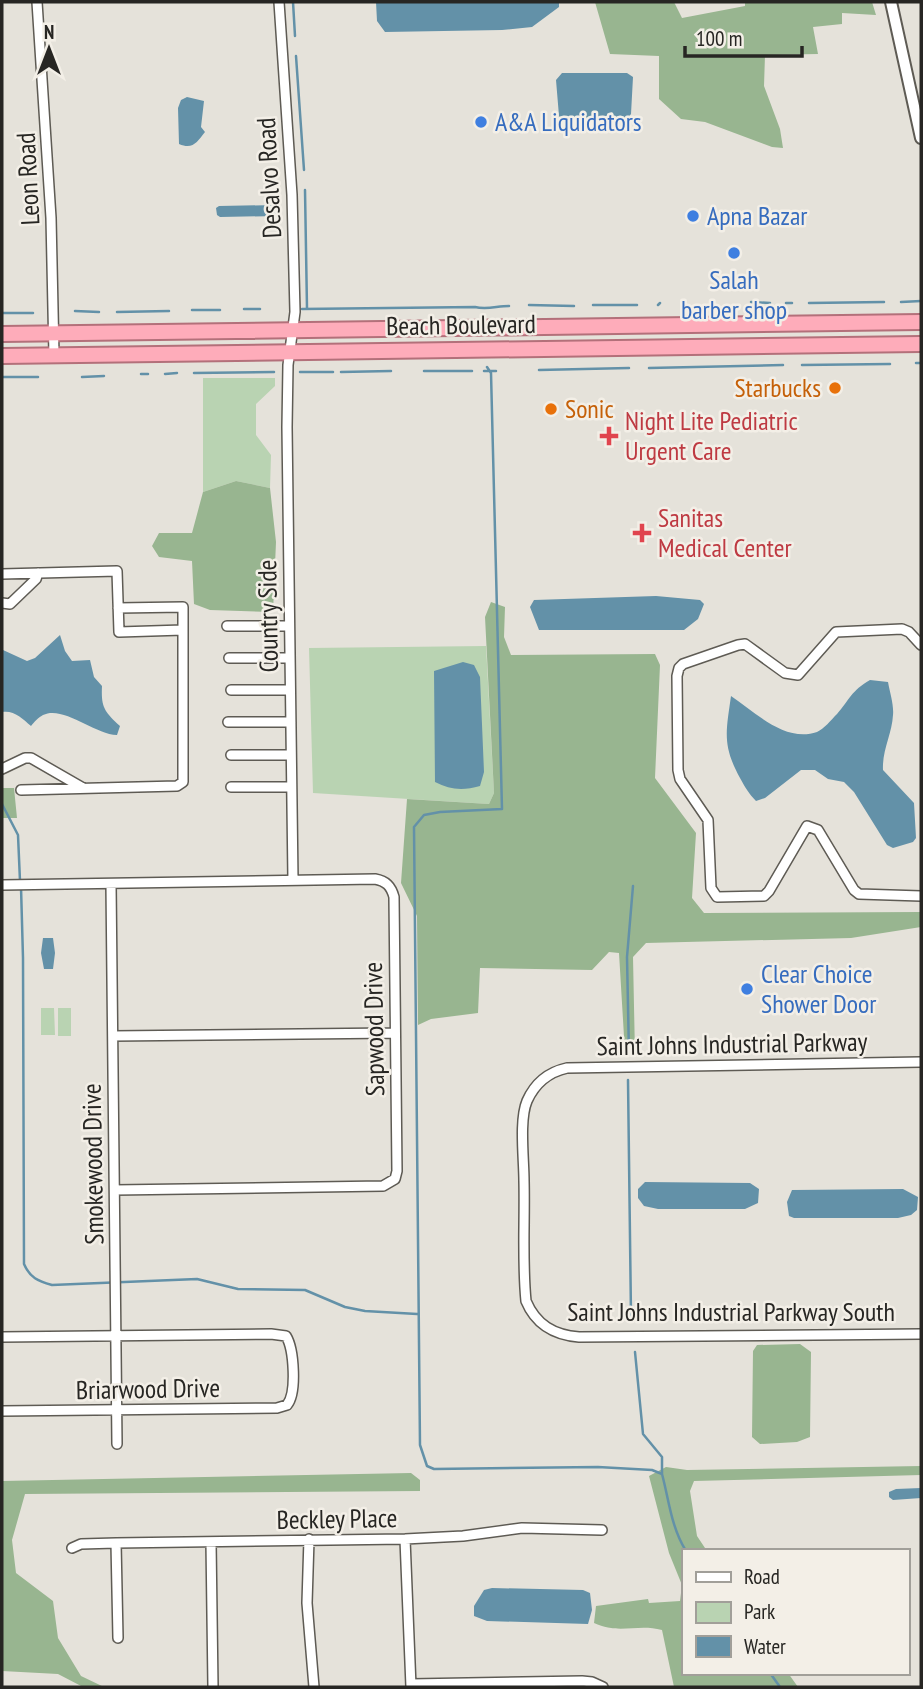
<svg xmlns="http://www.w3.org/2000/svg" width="923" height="1689" font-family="'PT Sans Narrow',sans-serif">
	<rect width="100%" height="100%" fill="#e5e2da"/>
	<path fill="#b9d3b2" d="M203,378h72v8l-19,18v31l15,20 -1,33 -34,-7 -33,11z
		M486,646l8,147 -5,11 -176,-11 -4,-145z
		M41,1008h13l1,27h-14z
		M58,1008h13v28h-13z"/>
	<path fill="#98b590" d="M595,2h79l8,16 63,-12v-4h127l4,13 -34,-2v11l-29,3 5,27 -53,1 -1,31 16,43 3,19 -11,-1 -67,-25 -24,-3 -22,-20v-43l-49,-2z
		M236,481l34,7 6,54 -3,70 -63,-2 -16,-6 -2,-43 -33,-4 -7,-11 7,-13h33l11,-41z
		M491,602l14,5 -1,30 7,18 144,-1 5,11 -5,113 41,55 -4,65 12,15 217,-1v15l-70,11 -205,5 -13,14 2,98 -10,-2 -6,-100 -10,-1 -17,18 -112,-2 -2,45 -47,6 -13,6 -1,-109 -16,-33 6,-84 82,5 5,-11 -9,-176z
		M2,788h12l3,30h-15z
		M800,1344l11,8 -1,85 -13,5 -37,2 -8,-7 1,-86 4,-6z
		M921,1466v9l-227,6 -4,10 7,45 10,15h-24v122h105l10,14h-124l-12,-57c-25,-7 -42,5 -68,-7l2,-17 52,-7 1,4 31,-2 2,-16 -13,-32 -20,-77 17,-9 21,3z
		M411,1473l9,7v11l-395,3 -13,46 4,33 37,28 5,37 23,38 23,11h-21l-25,-13 -56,-3v-190z"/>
	<path fill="#6391a8" d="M376,2h183v5l-27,20 -30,3 -117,2 -8,-11z
		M562,73h65l6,4 -2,37 -4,5 -65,1 -3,-4 -3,-36z
		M187,97l17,4 -3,26 4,5c-8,10 -12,18 -26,12l-1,-36 3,-8z
		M276,205l3,1v6l-3,4 -56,1 -3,-2 -1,-7 3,-2z
		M656,596l44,4 4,4 -6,15 -14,11h-145l-9,-23 4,-7z
		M60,635l5,16 7,10 18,-1 4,17 8,9c-1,21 2,25 18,40l-3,9c-23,-1 -54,-30 -74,-20 -4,2 -9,7 -12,11 -9,-8 -17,-16 -29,-14l1,-62 24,11 8,-3z
		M463,662l11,3 6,12 4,95 -4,14c-17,5 -30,4 -45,-4l-1,-111z
		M870,680l18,2c2,11 6,23 5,33 -1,19 -11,35 -10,55l31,33 2,35 -3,4 -20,6 -6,-3 -33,-53 -10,-10 -16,-3 -13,-9h-14l-36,28 -9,3c-7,-7 -11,-14 -16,-23 -18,-33 -14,-46 -9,-82 24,16 54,47 86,36 7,-3 14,-12 20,-18 13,-15 14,-23 33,-34z
		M43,938h10l2,15 -2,16h-9l-3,-16z
		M645,1182l105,1 9,6 -1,14 -13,6h-87l-14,-3 -6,-8v-9z
		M903,1189l15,8 -1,13 -6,5 -13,3h-104l-5,-2 -2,-14 5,-12z
		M921,1488v10l-28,2 -4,-3v-5l7,-3z
		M492,1588l91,2 7,3 2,17 -4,14 -101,-3 -13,-5v-10l10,-16z"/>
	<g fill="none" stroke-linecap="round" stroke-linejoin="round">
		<path stroke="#6391a8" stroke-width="2.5" d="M293,2l2,34
			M296,56l8,114
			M305,190l2,118
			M751,302l19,1
			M901,302l20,-1
			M786,303h6
			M809,303l75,-1
			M529,305l45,1
			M593,305h44
			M658,305l2,-2
			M244,309h16
			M302,309l173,-2c12,3 22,-1 34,-1
			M192,310h28
			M75,311l24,1
			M117,312l52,-1
			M2,313h31
			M916,363h5
			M802,365l88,-1
			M487,367l4,6 11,436 -62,3 -16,3 -10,12 6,618 7,21 7,3 164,-2 54,3 10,4c7,26 9,53 24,77
			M649,368l134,-3
			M539,370l90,-2
			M424,371h48
			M484,371h12
			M300,372h33
			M341,372l50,-1
			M194,373l80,-1
			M141,374h7
			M165,374l12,-1
			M2,377h36
			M82,377l22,-1
			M2,804l16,31 2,46
			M21,887l2,71 1,306c6,14 14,17 28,21l145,-6 41,10 67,1 40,17 20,4 52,3
			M629,1054l-2,-97 6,-71
			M628,1080l3,236
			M635,1352l8,82 19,23v17
			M770,1673l10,14"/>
		<g stroke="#5e5b54" stroke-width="12">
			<path id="minor" d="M37,2l14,216 3,137
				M279,2l13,193 3,117 -7,53 -1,62 6,453
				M2,574l115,-3 2,61 64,-2
				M2,603l8,1 26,-25 2,-6
				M227,626h62
				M921,645l-12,-13 -7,-3 -66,3 -38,43 -13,-2 -40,-29 -7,1 -55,19 -4,4 -2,8 1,94 2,9 28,41 3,68 6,9 47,-1 5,-5 38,-65 11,4 36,60 5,4 62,2
				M229,658h61
				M231,690h59
				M228,722h63
				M231,755h60
				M2,769l23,-11h6l52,30
				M231,787h60
				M21,790l156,-4 6,-4v-175l-65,1
				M111,884l6,560
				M2,885l373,-6c11,2 16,7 19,18l3,274 -2,8 -12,7 -268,4
				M113,1036l281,-3
				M921,1062l-354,6c-18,4 -32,15 -40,33 -8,19 -3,58 -3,80 1,40 -2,80 2,120 10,24 28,34 53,36l342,-3
				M2,1337l269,-3 15,2c8,13 11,57 1,69l-10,3 -275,3
				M309,1539l-2,64 7,84
				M405,1539l6,148
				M211,1542l2,145
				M116,1543l2,95
				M72,1548l9,-4 35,-1 289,-4 58,-3 59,-8 80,2
				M411,1684l171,-3 10,1 11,5"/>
		</g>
		<g stroke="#5e5b54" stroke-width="14">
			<path id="tertiary" d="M891,2l30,136"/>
		</g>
		<g stroke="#b3707a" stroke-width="18">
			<path id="trunk" d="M2,334l919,-12
				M2,356l919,-12"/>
		</g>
		<use href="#minor" stroke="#fff" stroke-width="9"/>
		<use href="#tertiary" stroke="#fff" stroke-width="10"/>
		<use href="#trunk" stroke="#feacba" stroke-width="14"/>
	</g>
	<g fill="#3f7fe0" stroke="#f3efe7" stroke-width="2.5">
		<circle cx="481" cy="122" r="7"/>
		<circle cx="693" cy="216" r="7"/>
		<circle cx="734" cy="253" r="7"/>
		<circle cx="747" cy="989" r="7"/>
	</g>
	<g fill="#e8710a" stroke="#f3efe7" stroke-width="2.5">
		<circle cx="835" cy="388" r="7"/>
		<circle cx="551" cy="409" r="7"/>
	</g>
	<g fill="#e0444e" stroke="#f3efe7" stroke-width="2.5">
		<path d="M605.5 425.5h7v7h7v7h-7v7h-7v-7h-7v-7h7z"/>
		<path d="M638.5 522.5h7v7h7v7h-7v7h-7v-7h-7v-7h7z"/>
	</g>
	<g text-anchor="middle" stroke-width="5" stroke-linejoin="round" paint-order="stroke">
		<g font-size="26" fill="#366cbe" stroke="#f3efe7" text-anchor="start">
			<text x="495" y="131">A&amp;A Liquidators</text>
			<text x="707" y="225">Apna Bazar</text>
			<text x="734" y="289" text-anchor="middle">Salah<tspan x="734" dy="30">barber shop</tspan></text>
			<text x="761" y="983">Clear Choice<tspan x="761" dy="30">Shower Door</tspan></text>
		</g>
		<g font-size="26" fill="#272623" stroke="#f3efe7">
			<text transform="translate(269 178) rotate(-93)" y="9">Desalvo Road</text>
			<text transform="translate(28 179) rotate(-93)" y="9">Leon Road</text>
			<text transform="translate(461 325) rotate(-1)" y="9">Beach Boulevard</text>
			<text transform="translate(268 616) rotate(-91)" y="9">Country Side</text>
			<text transform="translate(374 1029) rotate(-91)" y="9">Sapwood Drive</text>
			<text transform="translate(732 1044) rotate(-1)" y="9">Saint Johns Industrial Parkway</text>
			<text transform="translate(93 1164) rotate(-91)" y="9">Smokewood Drive</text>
			<text x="731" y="1321">Saint Johns Industrial Parkway South</text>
			<text transform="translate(148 1389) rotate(-1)" y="9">Briarwood Drive</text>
			<text transform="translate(337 1519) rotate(-1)" y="9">Beckley Place</text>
		</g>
		<g font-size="26" fill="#c56008" stroke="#f3efe7" text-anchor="end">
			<text x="821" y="397">Starbucks</text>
			<text x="565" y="418" text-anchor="start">Sonic</text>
		</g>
		<g font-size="26" fill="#be3a42" stroke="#f3efe7" text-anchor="start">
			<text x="625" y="430">Night Lite Pediatric<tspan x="625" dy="30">Urgent Care</tspan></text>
			<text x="658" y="527">Sanitas<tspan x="658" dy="30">Medical Center</tspan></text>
		</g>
	</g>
	<rect width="923" height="1689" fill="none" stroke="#272623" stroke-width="7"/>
	<rect x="682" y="1549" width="228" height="126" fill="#f3efe7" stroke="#a19f99" stroke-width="2"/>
	<rect x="696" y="1572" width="35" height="10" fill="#ffffff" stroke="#a19f99" stroke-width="2"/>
	<text x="744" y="1584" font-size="21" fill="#272623">Road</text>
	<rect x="696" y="1602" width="35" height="21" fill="#b9d3b2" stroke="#a19f99" stroke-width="2"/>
	<text x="744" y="1619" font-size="21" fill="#272623">Park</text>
	<rect x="696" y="1636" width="35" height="21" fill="#6391a8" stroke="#a19f99" stroke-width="2"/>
	<text x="744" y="1654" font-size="21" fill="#272623">Water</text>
	<g transform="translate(49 49)" stroke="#f3efe7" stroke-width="5" paint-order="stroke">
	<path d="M0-5L12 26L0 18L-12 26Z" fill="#272623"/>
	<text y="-10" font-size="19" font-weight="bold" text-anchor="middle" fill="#272623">N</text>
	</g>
	<path d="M685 46v10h117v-10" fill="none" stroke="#272623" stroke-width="3.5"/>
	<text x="696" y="46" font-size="21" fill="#272623" stroke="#f3efe7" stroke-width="5" paint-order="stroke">100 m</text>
</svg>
